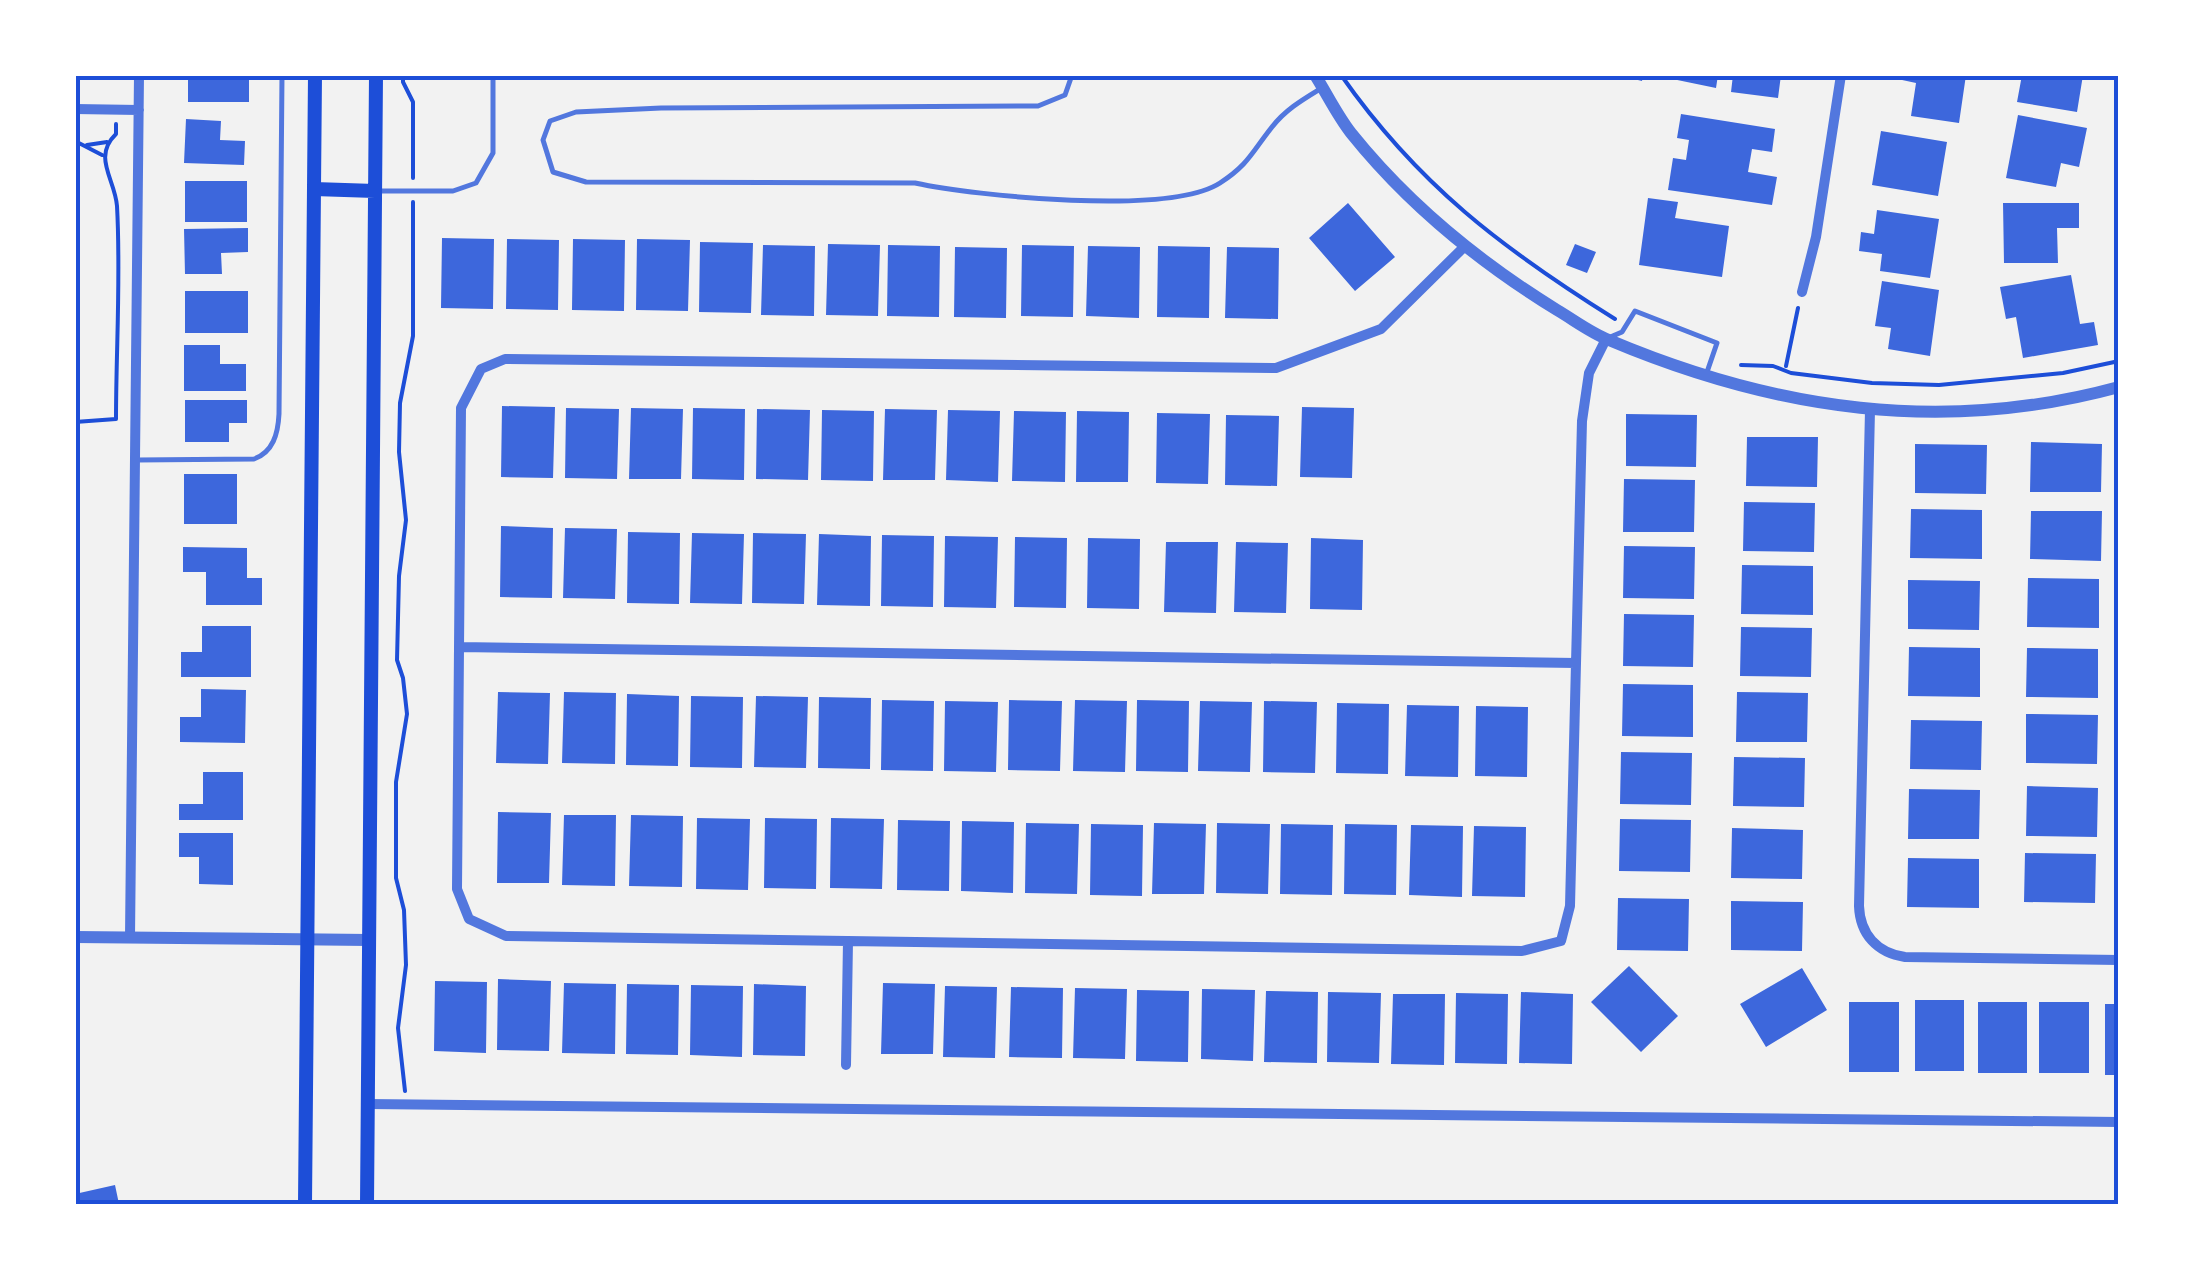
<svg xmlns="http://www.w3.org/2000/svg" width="2194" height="1279" font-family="'Alegreya Sans',sans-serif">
	<rect width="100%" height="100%" fill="#f2f2f2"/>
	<path fill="#3d67dc" d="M188,75h61v27h-61z
		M1617,75h26l-1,6z
		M1653,75h65l-2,13z
		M1733,75h48l-3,23 -47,-6z
		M1879,75h87l-7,48 -48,-7 5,-33z
		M2022,75h61l-6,37 -60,-10z
		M1681,114l94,15 -3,23 -20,-3 -4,23 29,5 -5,28 -104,-15 5,-32 13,2 3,-20 -12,-2z
		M2018,115l69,13 -8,39 -18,-4 -5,24 -50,-9z
		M186,119l35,2 -1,19 25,1 -1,24 -60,-2z
		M1881,131l66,11 -9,54 -66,-11z
		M185,181h62v41h-62z
		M1648,198l30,4 -3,16 54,8 -7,51 -83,-12z
		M1348,203l47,54 -40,34 -46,-53z
		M2003,203h76v25h-22l1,35h-54z
		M1877,210l62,9 -9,59 -50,-7 2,-17 -23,-3 2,-19 13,2z
		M248,228v24l-27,1 1,21h-37l-1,-45z
		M442,238l52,1 -1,70 -52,-1z
		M507,239l52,1 -1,70 -52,-1z
		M573,239l52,1 -1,71 -52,-1z
		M637,239l53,1 -2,71 -52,-1z
		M700,242l53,1 -2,70 -52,-1z
		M828,244l52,1 -2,71 -52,-1z
		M1575,244l21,8 -9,21 -21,-8z
		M763,245l52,1 -1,70 -53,-1z
		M888,245l52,1 -1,71 -52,-1z
		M1022,245l52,1 -1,71 -52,-1z
		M1088,246l52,1 -1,71 -53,-2z
		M1158,246l52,1 -1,71 -52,-1z
		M955,247l52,1 -1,70 -52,-1z
		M1227,247l52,1 -1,71 -53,-1z
		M2071,275l9,49 14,-2 4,23 -75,13 -7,-41 -10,2 -6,-32z
		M1882,281l57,9 -9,66 -42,-7 3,-21 -16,-2z
		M185,291h63v42h-63z
		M184,345h36v19h26v27h-62z
		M185,400h62v23h-18v19h-44z
		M502,406l53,1 -2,71 -52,-1z
		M1302,407l52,1 -2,70 -52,-1z
		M566,408l53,1 -2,70 -52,-1z
		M631,408l52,1 -2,70h-52z
		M693,408l52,1 -1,71 -52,-1z
		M757,409l53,1 -2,70 -52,-1z
		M885,409l52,1 -2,70h-52z
		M822,410l52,1 -1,70 -52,-1z
		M948,410l52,1 -2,71 -52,-2z
		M1014,411l52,1 -1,70 -53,-1z
		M1077,411l52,1 -1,70h-52z
		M1157,413l53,1 -2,70 -52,-1z
		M1626,414l71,1 -1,52 -70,-1z
		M1226,415l53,1 -2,70 -52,-1z
		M1747,437h71l-1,50 -71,-1z
		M2031,442l71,2 -1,48h-71z
		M1915,444l72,1 -1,49 -71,-1z
		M184,474h53v50h-53z
		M1624,479l71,1 -1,52h-71z
		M1744,502l71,1 -1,49 -71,-1z
		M1911,509l71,1v49l-72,-1z
		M2031,511h71l-1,50 -71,-2z
		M501,526l52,2 -1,70 -52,-1z
		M565,528l52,1 -2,70 -52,-1z
		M628,532l52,1 -1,71 -52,-1z
		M692,533l52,1 -2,70 -52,-1z
		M753,533l53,1 -2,70 -52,-1z
		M819,534l52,2 -1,70 -53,-1z
		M882,535l52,1 -1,71 -52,-1z
		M945,536l53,1 -2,71 -52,-1z
		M1015,537l52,1 -1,70 -52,-1z
		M1088,538l52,1 -1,70 -52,-1z
		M1311,538l52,2 -1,70 -52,-1z
		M1166,542h52l-2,71 -52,-1z
		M1236,542l52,1 -2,70 -52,-1z
		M1624,546l71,1 -1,52 -71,-1z
		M183,547l64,1v30h15v27h-56v-33h-23z
		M1742,565l71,1v49l-72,-1z
		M2028,578l71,1v49l-72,-1z
		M1908,580l72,1 -1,49 -71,-1z
		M1624,614l70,1 -1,52 -70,-1z
		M202,626h49v51h-70v-25h21z
		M1741,627l71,1 -1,49 -71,-1z
		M1909,647l71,1v49l-72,-1z
		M2027,648l71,1v49l-72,-1z
		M1623,684l70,1v52l-71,-1z
		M201,689l45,1 -1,53 -65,-1v-25h21z
		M498,692l52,1 -2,71 -52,-1z
		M564,692l52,1 -1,71 -53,-1z
		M1737,692l71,1 -1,49h-71z
		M627,694l52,2 -1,70 -52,-1z
		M691,696l52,1 -1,71 -52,-1z
		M756,696l52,1 -2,71 -52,-1z
		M819,697l52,1 -1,71 -52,-1z
		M882,700l52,1 -1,70 -52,-1z
		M1009,700l53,1 -2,70 -52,-1z
		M1075,700l52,1 -2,71 -52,-1z
		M1137,700l52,1 -1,71 -52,-1z
		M945,701l53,1 -2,70 -52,-1z
		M1200,701l52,1 -2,70 -52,-1z
		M1264,701l53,1 -2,71 -52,-1z
		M1337,703l52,1 -1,70 -52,-1z
		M1407,705l52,1 -1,71 -53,-1z
		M1476,706l52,1 -1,70 -52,-1z
		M2026,714l72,1 -1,49 -71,-1z
		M1911,720l71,1 -1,49 -71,-1z
		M1621,752l71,1 -1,52 -71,-1z
		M1734,757l71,1 -1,49 -71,-1z
		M203,772h40v48h-64v-16h24z
		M2027,786l71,2 -1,49 -71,-1z
		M1909,789l71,1 -1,49h-71z
		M498,812l53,1 -2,70h-52z
		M564,815h52l-1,71 -53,-1z
		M631,815l52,1 -1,71 -53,-1z
		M697,818l53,1 -2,71 -52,-1z
		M765,818l52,1 -1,70 -52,-1z
		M831,818l53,1 -2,70 -52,-1z
		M1620,819l71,1 -1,52 -71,-1z
		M898,820l52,1 -1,70 -52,-1z
		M962,821l52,1 -1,71 -52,-2z
		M1026,823l53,1 -2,70 -52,-1z
		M1154,823l52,1 -2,70h-52z
		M1217,823l53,1 -2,70 -52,-1z
		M1091,824l52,1 -1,71 -52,-1z
		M1281,824l52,1 -1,70 -52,-1z
		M1345,824l52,1 -1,70 -52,-1z
		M1411,825l52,1 -1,71 -53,-2z
		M1474,826l52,1 -1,70 -53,-1z
		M1732,828l71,2 -1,49 -71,-1z
		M179,833h54v52l-34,-1v-27h-20z
		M2025,853l71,1 -1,49 -71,-1z
		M1908,858l71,1v49l-72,-1z
		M1618,898l71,1 -1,52 -71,-1z
		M1731,901l72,1 -1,49 -71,-1z
		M1629,966l49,50 -37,36 -50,-50z
		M1802,968l25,42 -61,37 -26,-43z
		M498,979l53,2 -2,70 -52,-1z
		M435,981l52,1 -1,71 -52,-2z
		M564,983l52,1 -1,70 -53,-1z
		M883,983l52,1 -2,70h-52z
		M627,984l52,1 -1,70 -52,-1z
		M754,984l52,2 -1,70 -52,-1z
		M691,985l52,1 -1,71 -52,-2z
		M945,986l52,1 -2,71 -52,-1z
		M1011,987l52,1 -1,70 -53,-1z
		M1075,988l52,1 -2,70 -52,-1z
		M1202,989l53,1 -2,71 -52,-2z
		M1137,990l52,1 -1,71 -52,-1z
		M1266,991l52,1 -1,71 -53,-1z
		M1328,992l53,1 -2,70 -52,-1z
		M1521,992l52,2 -1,70 -53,-1z
		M1456,993l52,1 -1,70 -52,-1z
		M1393,994h52l-1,71 -53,-1z
		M1915,1000h49v71h-49z
		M1849,1002h50v70h-50z
		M1978,1002h49v71h-49z
		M2039,1002h50v71h-50z
		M2105,1004h14v71h-14z
		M115,1185l4,19h-44v-10z"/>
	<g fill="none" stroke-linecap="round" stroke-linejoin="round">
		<path stroke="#1d4ed8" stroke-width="4" d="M403,75v7l10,20v76
			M1341,75c77,110 162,174 274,244
			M75,141l27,14
			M87,145l20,-3
			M1741,365l32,1 18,7 81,10 67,2 124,-12 56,-12
			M1786,366l12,-58
			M75,422l41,-3c0,-70 5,-142 1,-213 -2,-27 -25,-49 -1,-72v-10
			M405,1091l-7,-63 8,-63 -2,-55 -8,-32v-96l11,-68 -4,-36 -6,-18 2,-84 7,-56 -7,-68 1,-49 13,-67v-134"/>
		<path stroke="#5277de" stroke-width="5" d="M1072,75l-7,20 -27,11 -377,2 -85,4 -26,9 -7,19 10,32 33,10 329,1c61,13 254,33 305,0 29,-19 32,-31 52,-56 13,-17 30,-27 48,-38
			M378,191h75l23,-8 17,-30v-78
			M1608,338l14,-6 13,-21 82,32 -10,29
			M137,460l117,-1c19,-7 24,-25 25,-45l3,-339"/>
		<path stroke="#5277de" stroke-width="10" d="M75,109l64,1
			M1464,247l-83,82 -105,39 -771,-9 -24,10 -20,39 -4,481 12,30 37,17 1016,15 39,-10 9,-35 12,-485 7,-48 17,-34
			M1802,292l14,-55 25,-162
			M1870,410l-11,496c1,28 18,47 46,51l214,3
			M459,647l1117,16
			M130,937l9,-862
			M846,1065l2,-124
			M368,1104l1751,18"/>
		<path stroke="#5277de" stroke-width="12" d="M1315,75c12,19 22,40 36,58 57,71 128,129 206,177 17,10 34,23 52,30 166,70 334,95 510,47
			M75,937l294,3"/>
		<path stroke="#1d4ed8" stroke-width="14" d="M314,189l61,2
			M305,1204l10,-1129
			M367,1204l9,-1129"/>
	</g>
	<rect width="2194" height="1279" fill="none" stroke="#ffffff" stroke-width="155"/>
	<rect x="78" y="78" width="2038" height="1124" fill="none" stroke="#1d4ed8" stroke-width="4"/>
</svg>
